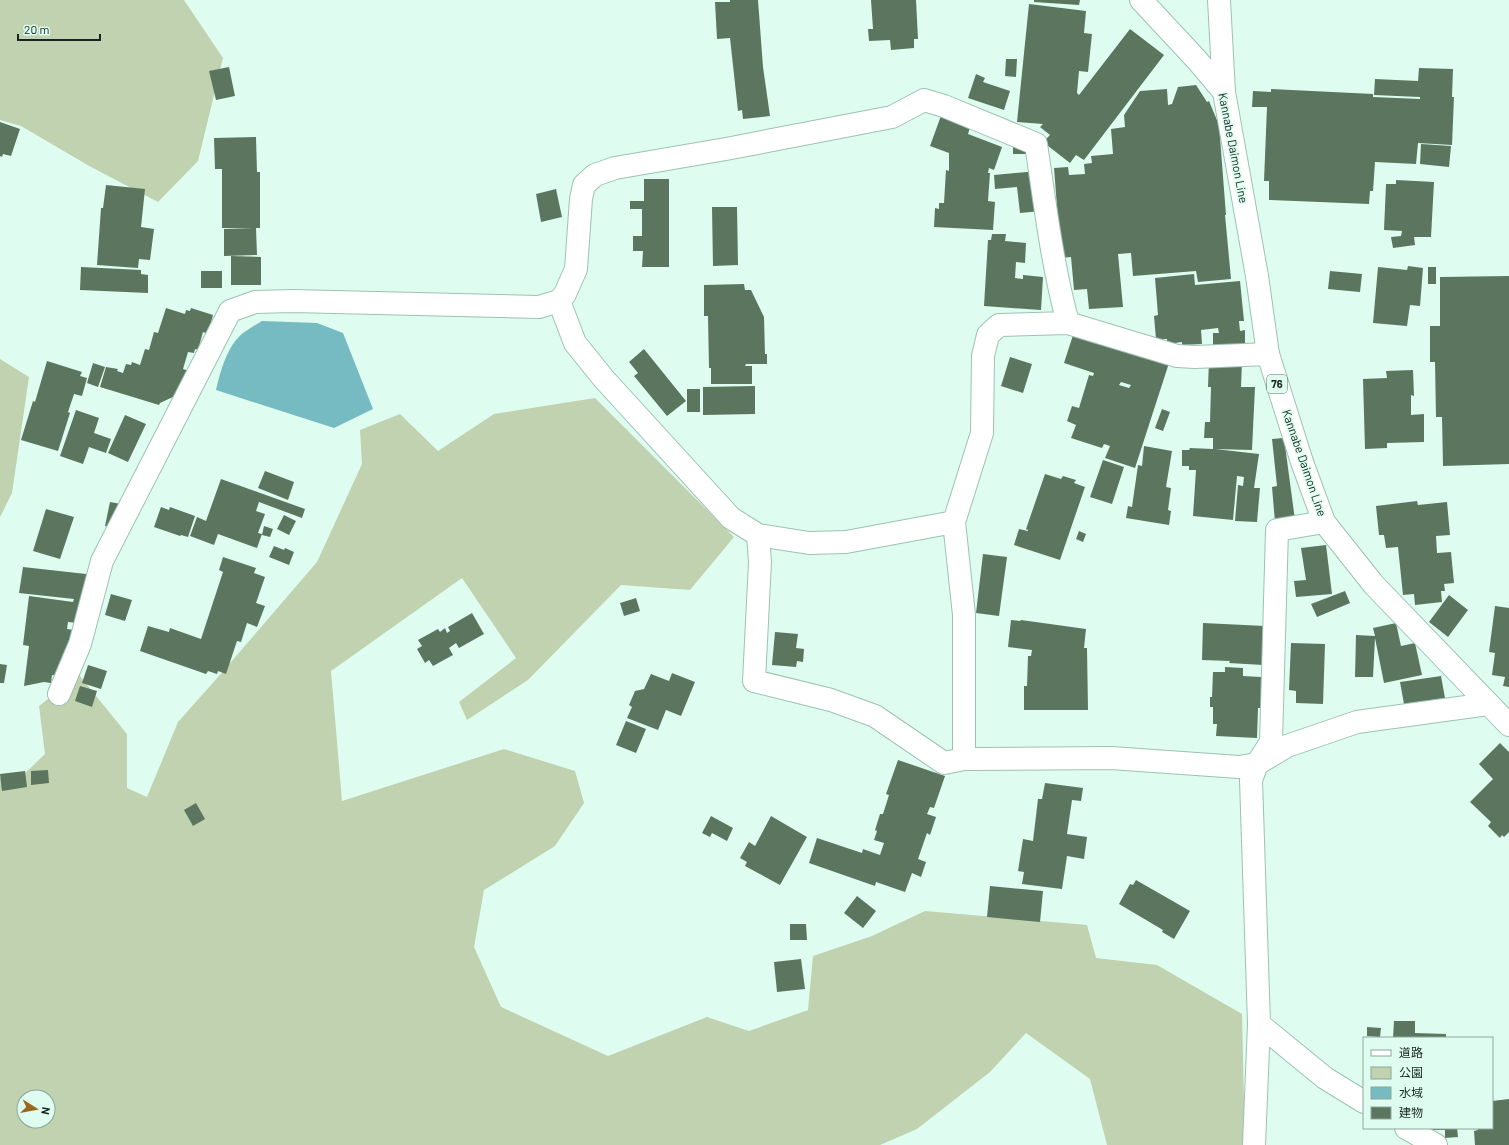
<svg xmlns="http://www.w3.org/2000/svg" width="1509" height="1145" font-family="Barlow,'Noto Sans JP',sans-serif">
	<rect width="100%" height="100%" fill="#defdf0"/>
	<path fill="#c0d2af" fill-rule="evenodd" d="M0,0h184l39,58 -25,103 -40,41 -67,-35 -70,-41 -21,-6z
		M0,359l29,18 -17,116 -12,24z
		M595,398l139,139 -44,53 -69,-5 -93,95 -61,40 -8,-18 57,-44 -54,-80 -131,93 11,130 162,-52 71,22 9,32 -29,43 -71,44 -10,57 27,60 107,49 99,-39 42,14 59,-21 5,-54 59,-20 53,-25 162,14 9,33 61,7 85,49 3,131h-138l-17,-66 -64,-46 -36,39 -73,57 -37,16h-880v-367l21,-1 24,-23 -6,-48 40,-31 48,59v54l20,9 31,-75 41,-46 98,-114 45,-98 -2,-34 40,-16 38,37 56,-37zM24,1097h24v24h-24z"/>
	<path fill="#76bac2" d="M262,321l55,2 26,10 30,76 -39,19 -118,-38c4,-18 11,-44 27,-57 6,-4 12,-8 19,-12z"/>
	<path fill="#5b755f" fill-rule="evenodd" d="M730,0h28l5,67 7,49 -27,3 -1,-9 -4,1 -8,-73 -13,1 -2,-37h15z
		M871,0h45l2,39h-4v9l-23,2 -1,-10 -21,1 -1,-12h5z
		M1034,0h46l-1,5 -45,-3z
		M1029,4l57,7 -2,22 8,1 -4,38 -9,-1 -2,22 2,2 51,-66 34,26 -80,105 -8,-5 -6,8 -27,-21 7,-7 -10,-8 3,-3 -26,-2z
		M1006,59h11l-1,18 -11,-1z
		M229,67l6,29 -19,4 -7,-29z
		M1419,68l34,1 -1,28h2l-2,48 -34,-2 -2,21 -41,-2 -2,29h-3l-1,13 -100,-4v-19h-5l3,-74h-15l1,-16 18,1v-3l102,5v3l47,2v-2l-46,-2 1,-16 43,2z
		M976,74l9,4 -2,4 27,9 -6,19 -36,-12z
		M1196,85l11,17 2,-1 10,24 7,90h-1l6,64 -33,3 -2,-11 -63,5 -2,-23 -13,1 5,53 -34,2 -2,-20 -13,1 -3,-33 -10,1 -7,-90 14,-1 1,8 16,-1 -1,-10 8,-1 -1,-7 22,-2 -2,-25 14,-2 -1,-12 16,-24 27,-2 1,16 4,-1 6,-17z
		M942,113l29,11 -3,10 34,13 -8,23 -5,-2 -1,5h2l-2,28 7,1 -2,28 -59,-3 1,-19 4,1v-6h5l2,-33 3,1v-18l-19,-7z
		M0,122l20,7 -9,27 -8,-2 -1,3 -2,-1z
		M256,137l1,35h3v56h-4l1,27 -33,1v-27l29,-1h-31v-59h-7l-1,-31z
		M1013,143l11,5 4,6h-15z
		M1421,144l30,2 -2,21 -29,-3z
		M1038,171l4,40 -22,2 -3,-26 -22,2 -1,-14z
		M644,179h25v88h-27l1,-16h-10v-15h9v-27h-12v-8h14z
		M1396,180l38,2 -3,55h-17l1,8 -22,3 -2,-11 10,-1 1,-5 -18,-1 2,-46h10z
		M106,185l39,4 -4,38 13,2 -4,31 -11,-1 -1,9 -41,-3 4,-57h2z
		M556,189l6,28 -21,5 -5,-28z
		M712,207h25l1,58 -25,1z
		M992,234h14l-1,7 21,2 -1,20 -9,-1 -1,16 8,1v-4l20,2 -2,33 -57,-4 4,-66h3z
		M231,256l30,1v28h-30z
		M1408,266l15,2 -3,38 -10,-1 -3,21 -34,-3 5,-56 29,3z
		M81,267l60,3v4l7,1v18l-68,-3z
		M1428,267h8v17h-8z
		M201,271h21v17h-21z
		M1330,271l32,3 -2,18 -32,-3z
		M1194,274l1,11 45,-4 4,40h-5l1,10 5,-1v16l-32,1v-14h6l-1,-5 -17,2 1,14 -20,1v-3l-15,2v-5h-11l-2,-23 4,-1 -3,-37z
		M1509,276v188l-66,2 -1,-49h-6l-1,-55h-5v-36h10v-49z
		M744,284l1,6h6l13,27 1,37h2v10h-21l-1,2h7v18h-41v-16h-2l-1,-52h-4v-31z
		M166,308l19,6 1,-4 4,1 1,-3 22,7 -5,19 -5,-2 -5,18 -3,-1 -1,4 -6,-1 -5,17 6,2 -14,25 -15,7 -1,2 -59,-18 6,-20 12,2 -1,2 6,2 3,-9 5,1 1,-3 8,3 5,-16 4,1 5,-18 4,1z
		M1074,332l95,31 -34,105 -30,-10 5,-12 -6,-2 -2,4 -31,-10 5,-13 -9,-4 5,-15 7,2 10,-33 4,1 1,-3 -30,-10zM1121,382l10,3 -2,3 -10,-3z
		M644,349l42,52 -19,15 -33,-40 4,-3 -9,-11z
		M1010,357l22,7 -9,29 -22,-7z
		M1209,360l33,1 -1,26h14l-3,63 -37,-1 44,5 -5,34h6l-3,34 -22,-1 3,-36 5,1 1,-9 -7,-1 -4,44 -40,-4 3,-46h-7v-4h-7v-16h7l1,-2 23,1v-11h-9l1,-16h5l1,-35h-3z
		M47,361l35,11 -2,4 7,2 -5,18 -8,-2 -6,18 2,1 -12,38 -37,-11 12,-39 2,1z
		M93,363l12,4 -7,20 -11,-4z
		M1413,370l1,26 -3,-1v20l13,-1v28l-37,1v5l-22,1 -2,-70 24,-1 -1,-7z
		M755,386v28l-52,1v-28z
		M687,389h13v23h-13z
		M1162,409l8,3 -7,19 -8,-3z
		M76,410l23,8 -5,15 17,6 -5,14 -17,-6 -6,17 -23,-8z
		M125,415l21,9 -18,38 -20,-9z
		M1284,438l11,82 -20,2 -3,-35 5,-1 -5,-47z
		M1144,446l28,5 -6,36 5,1 -3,22 3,1 -2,14 -43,-7 2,-12 4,1 6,-42 4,1z
		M1103,460l21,7 -12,37 -22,-7z
		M265,471l29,11 -6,18 -30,-12z
		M1045,474l16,5 2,-3 13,4 -2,3 11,4 -25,73 -46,-15 5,-16 9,2v-1l-2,-1z
		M221,479l84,30 -3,9 -43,-16 -3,9 9,3 -7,19 4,1 -5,14 -39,-14 -4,11 -24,-9 7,-19 9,4z
		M1417,501l1,4 29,-3 3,33 -14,1 1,17 14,-1 3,31 -10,1 1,7h-4l1,11 -27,3 -1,-11 -11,1 -5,-48 -12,1 -2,-13h-5l-3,-29z
		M110,502l11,2 -5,24 -11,-2z
		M161,507l8,3 1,-3 25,9 -7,21 -7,-2 -1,1 -26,-9z
		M46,509l28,8 -14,42 -27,-8z
		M284,515l12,6 -7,14 -12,-6z
		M264,526l9,3 -3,8 -8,-2z
		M1079,531l7,3 -3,8 -7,-3z
		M1326,545l6,49 -36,3 -2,-16 12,-1 -5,-32z
		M274,546l10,4 1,-2 9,4 -5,13 -20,-8z
		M983,554l24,3 -8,59 -23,-3z
		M223,557l33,11 -2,5 11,4 -9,26 9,3 -8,21 -10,-4 -6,19 -4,-1 -11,33 -8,-3 -1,3 -9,-3 -2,3 -66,-23 8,-25 21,6 1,-4 31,11 22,-67 -4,-2z
		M23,567l72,8 -18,48 -9,-1 -1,7 7,1 -6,23h-5l-3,23 -8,-1 -1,8 -7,-1 -20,4 5,-40 -6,-1 6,-49 44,6 1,-3 -55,-6z
		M1345,591l5,12 -33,14 -6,-13z
		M111,594l21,6 -7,21 -20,-6z
		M1449,595l19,15 -20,27 -19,-15z
		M636,598l4,13 -16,5 -4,-13z
		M1495,606l14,2v79l-6,-1 2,-9 -13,-2 3,-22 -6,-1z
		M472,613l12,21 -25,14 -3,-5 -7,5 4,7 -20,11 -4,-6 -4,3 -8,-14 5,-3 -4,-6 20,-11 2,3 5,-4 2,5 3,-2 -2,-4z
		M1011,620l9,1 1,-1 65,9 -2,19h3l1,62h-64v-24h3l1,-30h3l1,-6 -24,-3z
		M1203,623l62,3 -2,39 -34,-2 1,-2 -28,-1z
		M1396,623l5,23 14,-3 7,32 -38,8 -9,-45 -2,39h-18l1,-42 19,1 -2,-8z
		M775,632l23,2 -2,14 8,1 -1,13 -6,-1 -1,6 -24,-2z
		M1291,643l34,1 -2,60 -27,-1v-12l-7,-1z
		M0,664l7,1 -3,18h-4z
		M88,665l19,6 -6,18 -19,-6z
		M1225,667l18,1v8l18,1v31h-3l-1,30 -41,-2 1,-12h-4v-17h-3v-10h2l1,-25h12z
		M672,673l23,9 -14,34 -15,-6 -8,20 -31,-12 5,-11 -3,-2 6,-14 9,-2 7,-15 18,7z
		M1441,676l4,22 -41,6 -4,-22z
		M80,686l17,5 -5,16 -17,-6z
		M626,721l20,8 -10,24 -20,-8z
		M1500,743l9,9v80l-5,5 -2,-2 -2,3 -12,-12 3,-4 -21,-20 23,-23 -14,-15z
		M898,760l47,16 -11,32 -4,-1 -3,7 9,3 -6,18 -3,-2 -9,26 8,3 -5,15 -9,-4 -7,19 -29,-10 -1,4 -66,-23 8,-25 45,15 1,-4 17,6 4,-12 -10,-3 3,-9 -2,-1 5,-16h3l6,-19 -3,-1z
		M48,770l1,13 -18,2v-14z
		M25,771l2,16 -25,4 -2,-17z
		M1045,783l38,5 -2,13 -9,-1 -5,34 20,3 -3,22 -17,-3 -5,33 -40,-5 2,-12 -6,-1 5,-32 10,2 5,-42h4z
		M196,803l9,16 -12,7 -9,-16z
		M711,816l22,12 -6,13 -15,-8 -2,4 -8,-4z
		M771,816l36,21 -27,48 -35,-19 2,-4 -7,-4 9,-16 6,4z
		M1136,880l54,31 -16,28 -12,-7 1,-2 -44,-26 11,-20 3,1z
		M990,886l53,5 -3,31 -53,-5z
		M857,896l19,15 -13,17 -19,-15z
		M790,924h16l1,16h-17z
		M801,959l4,30 -28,3 -3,-30z
		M1394,1021h21v12l31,1v4h-53z
		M1367,1027l14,1 -1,9 -13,-1z
		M1509,1099v46h-34l-1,-14 4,-1 -1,-2h15v-27z
		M1430,1128h27l1,9 -13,1v-8h-15z"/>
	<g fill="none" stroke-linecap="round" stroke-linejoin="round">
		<g stroke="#9cc2b2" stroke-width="24">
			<path id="street" d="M559,301l16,42 29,36 127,139 27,17 51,8 37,-1 108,-20
				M1324,522l-47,8 -6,212 -14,22 30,-18 70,-24 131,-18
				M758,535l2,27 -6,119 77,19 44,16 69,47 20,-4 147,-1 128,9 18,-3
				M59,694l21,-50 22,-83 128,-250 25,-9 38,-1 246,6 20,-6 6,-7 11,-25 5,-70 3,-14 11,-10 20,-7 111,-19 166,-32 32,-17 20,6 92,38c9,60 16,120 32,179
				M964,759v-144l-10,-93 28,-89 1,-77 5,-21 11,-10 69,-2 109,33 18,1 73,-3
				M1259,1024l66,54 39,24
				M1406,1128l30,17
				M1254,1145l5,-121 -8,-244 6,-16"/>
		</g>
		<g stroke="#9cc2b2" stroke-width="24">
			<path id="secondary" d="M1219,0l5,92"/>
		</g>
		<g stroke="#9cc2b2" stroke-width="24">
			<path id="primary" d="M1141,0l55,59 28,33 33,184 11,78 34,108 22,60 50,63 135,140"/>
		</g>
		<use href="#street" stroke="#fff" stroke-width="22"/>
		<use href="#secondary" stroke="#fff" stroke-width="22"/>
		<use href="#primary" stroke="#fff" stroke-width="22"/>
	</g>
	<g text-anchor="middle" stroke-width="3.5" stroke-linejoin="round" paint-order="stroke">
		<rect fill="#defdf0" stroke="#52665e" stroke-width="1" x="1267" y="375" width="20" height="18" rx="3"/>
		<g font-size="11" font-weight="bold" fill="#16251f">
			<text x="1277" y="388">76</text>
		</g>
		<g font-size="12" fill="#16251f" stroke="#defdf0">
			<text transform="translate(1233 148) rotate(79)" y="4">Kannabe Daimon Line</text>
			<text transform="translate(1304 463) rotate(71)" y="4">Kannabe Daimon Line</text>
		</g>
	</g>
	<rect x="1363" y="1037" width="130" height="92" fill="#defdf0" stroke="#8ea79c"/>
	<rect x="1371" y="1050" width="20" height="6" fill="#ffffff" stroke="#8ea79c"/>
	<text x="1399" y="1057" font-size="12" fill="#16251f">道路</text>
	<rect x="1371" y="1067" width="20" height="12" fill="#c0d2af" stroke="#8ea79c"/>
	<text x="1399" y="1077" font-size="12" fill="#16251f">公園</text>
	<rect x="1371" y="1087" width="20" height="12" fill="#76bac2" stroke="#8ea79c"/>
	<text x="1399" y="1097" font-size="12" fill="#16251f">水域</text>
	<rect x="1371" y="1107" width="20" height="12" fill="#5b755f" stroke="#8ea79c"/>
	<text x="1399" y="1117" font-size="12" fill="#16251f">建物</text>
	<g transform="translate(36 1109) rotate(101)"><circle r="19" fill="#defdf0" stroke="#8ea79c"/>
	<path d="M0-3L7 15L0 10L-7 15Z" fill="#99681b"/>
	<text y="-6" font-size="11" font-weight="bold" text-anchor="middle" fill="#16251f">N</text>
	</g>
	<path d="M18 34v6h82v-6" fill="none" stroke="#16251f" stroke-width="2"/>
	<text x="24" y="34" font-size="12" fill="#16251f" stroke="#defdf0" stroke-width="3" paint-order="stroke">20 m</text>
</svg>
